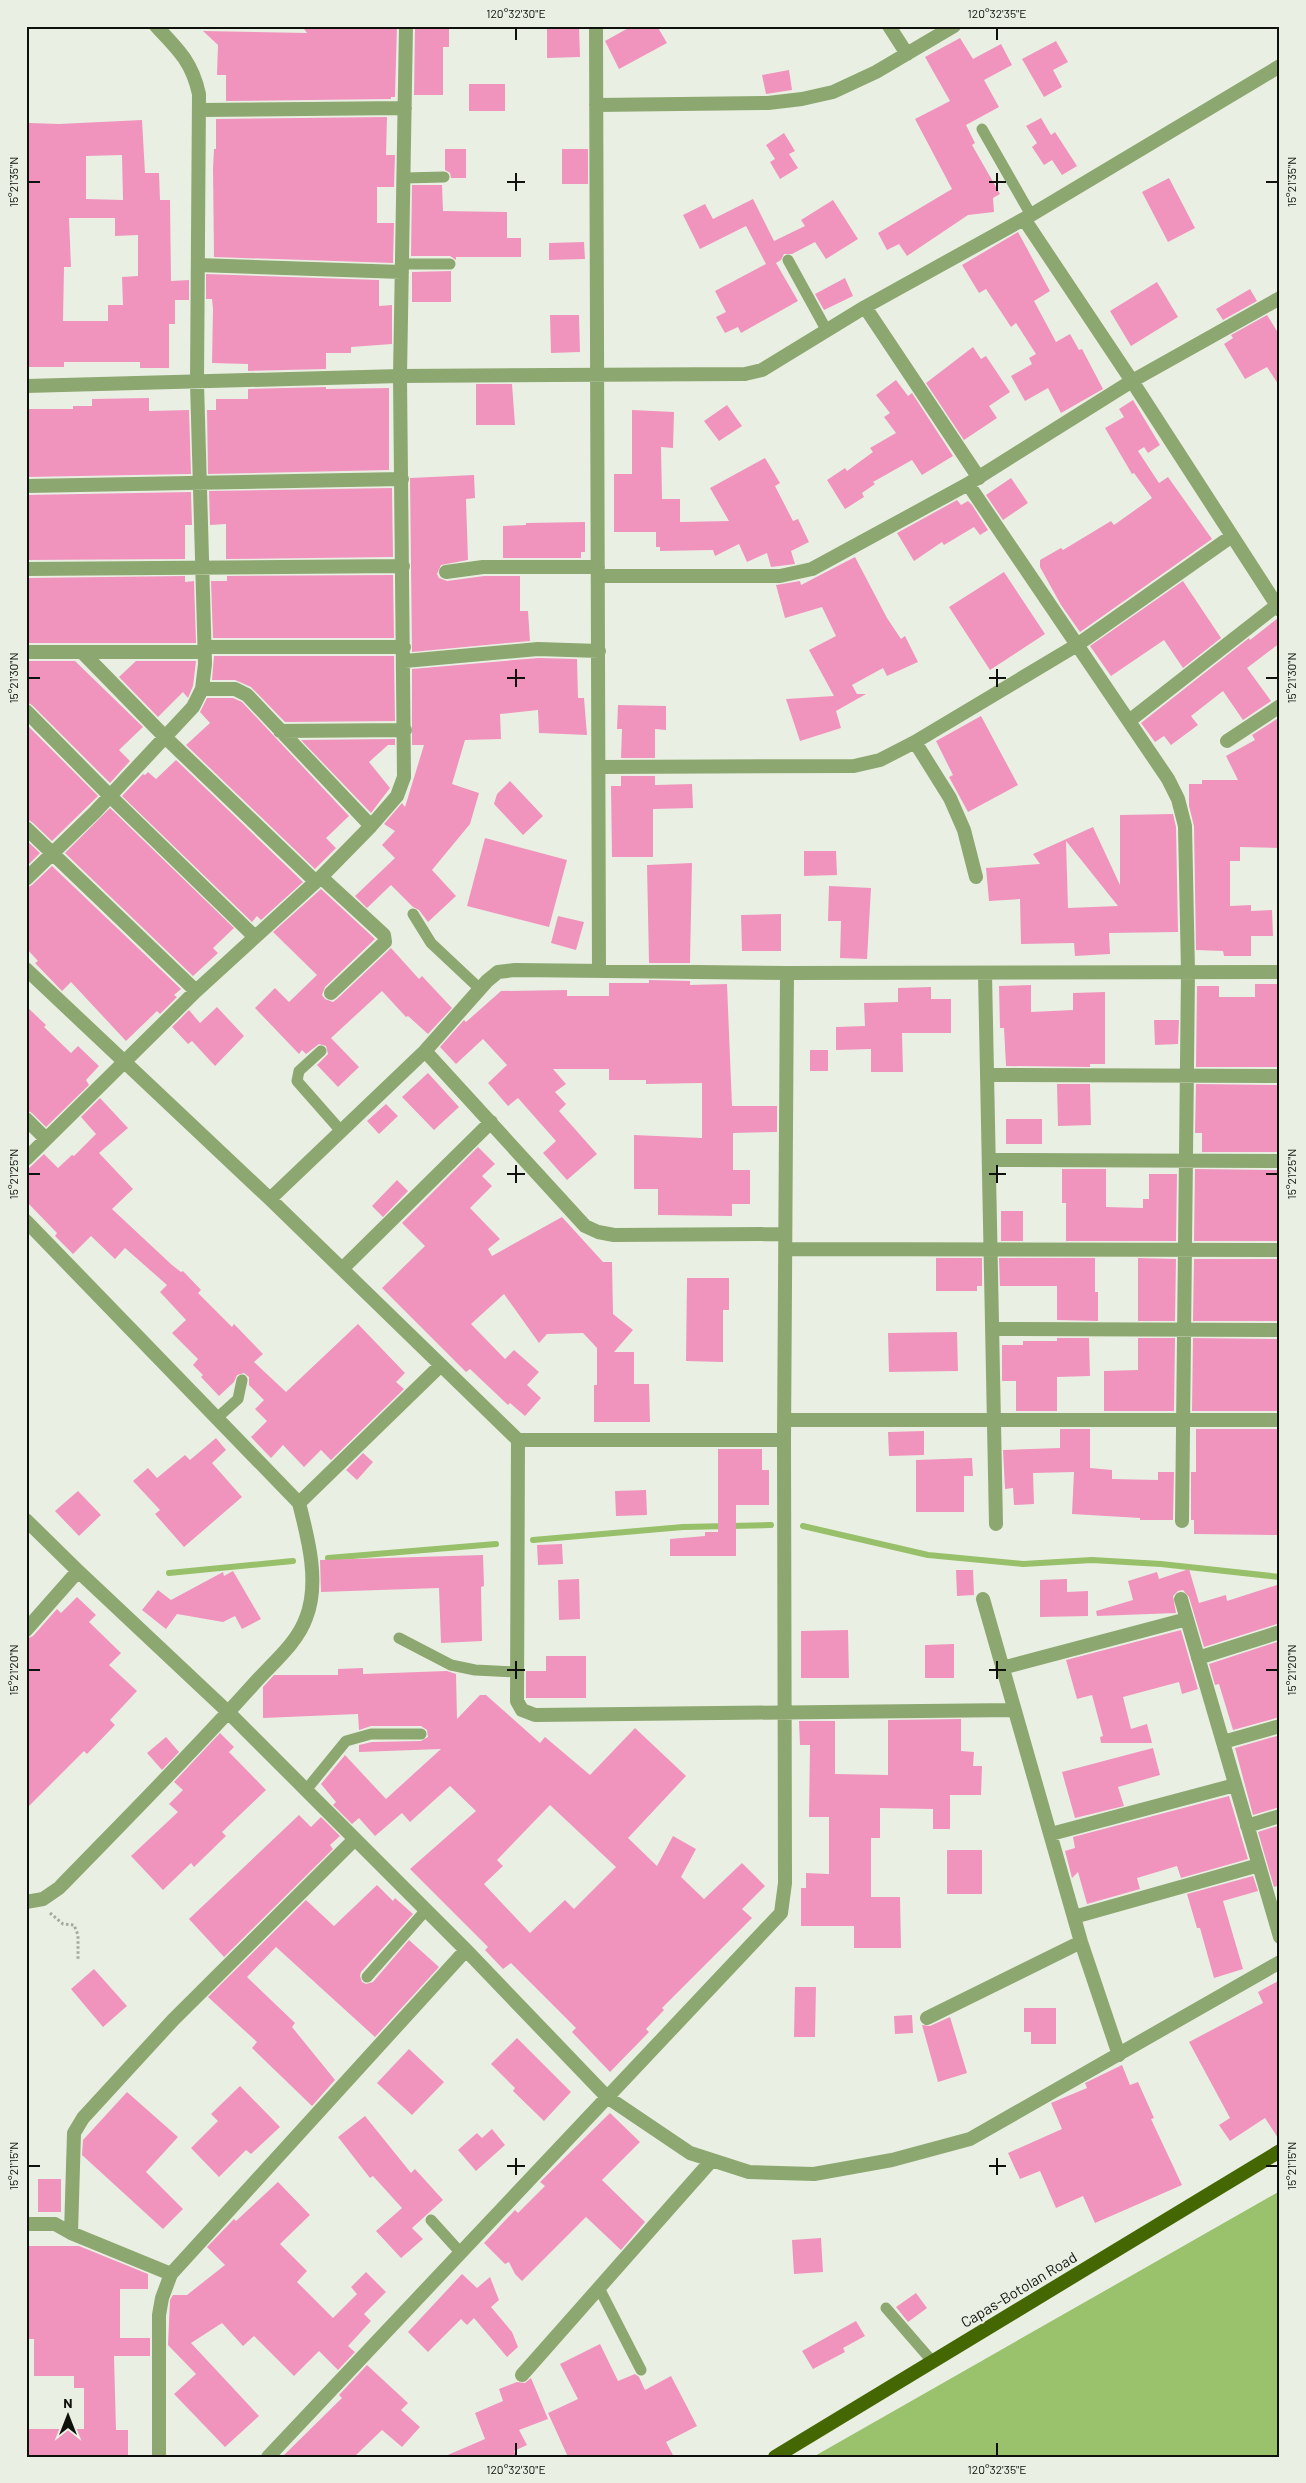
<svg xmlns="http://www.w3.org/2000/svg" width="1306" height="2483" font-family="Barlow,sans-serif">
	<rect width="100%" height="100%" fill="#e9f0e3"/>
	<path fill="#9ac16b" d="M1280,2191v266h-467z"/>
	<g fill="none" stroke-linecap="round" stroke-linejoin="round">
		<path stroke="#98bf69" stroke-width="6" d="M803,1526l125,29 95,9 69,-4 69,4 119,13
			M533,1540l150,-13 88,-2
			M328,1558l168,-14
			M169,1573l124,-12"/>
	</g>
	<path fill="#f094be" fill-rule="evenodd" d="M302,26h95l-2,71h-4v2l-165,2v-26h-9l1,-30 -15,-14 104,2z
		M415,26h34v21h-6v48h-29z
		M547,26h32l1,31 -33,1z
		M632,26h25l10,17 -48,26 -14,-28z
		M960,38l13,21 28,-15 11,21 -28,15 15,27 -33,18 9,18 -3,2 28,49 -7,4 1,14 -26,3 -61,41 -8,-12 -12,6 -9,-17 74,-44 -37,-70 35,-18 -25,-44z
		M1056,41l12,21 -15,8 9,17 -18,10 -22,-38z
		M789,70l3,20 -26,4 -4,-19z
		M469,84h36v27h-36z
		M387,117l-1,38h9l-1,32h-17v36h17l-1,40 -179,-6 -1,-89 1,-19h2v-30z
		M1041,118l10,17 4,-3 22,34 -15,9 -10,-15 -8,5 -12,-18 5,-4 -11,-17z
		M142,120l3,53h14l1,27h10l1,81 18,-1v20h-14v24h-6v44h-29v-6h-76v5h-38v-209h3v-35l30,1zM122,155l1,45 -37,-1v-43zM69,218h46v18l23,-1v41l-16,1 1,28h-15v16h-45l1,-54h7z
		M784,133l11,18 -6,3 9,14 -18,11 -10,-17 5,-3 -9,-14z
		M445,149h21v29h-15l-1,-5 -5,-3z
		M562,149h26v35h-26z
		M1169,178l26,50 -27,14 -26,-50z
		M412,185h30l1,26 64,1v26h14v19h-65v3l-6,-4h-39z
		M753,199l21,42 31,-15 -4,-6 32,-20 25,39 -32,20 -11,-17 -23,12h-8l-3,6 -5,3 22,38 -57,32 -3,-6 -13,6 -9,-16 10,-5 -11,-21 51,-27 -20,-38 -46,23 -17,-34 22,-11 8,15z
		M1018,232l32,59 -16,10 22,41 14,-8 9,16 3,-1 21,40 -42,24 -13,-25 -23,13 -14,-25 21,-12 -3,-6 7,-4 -20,-31 -5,4 -25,-38 -7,4 -17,-28z
		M584,242l1,17 -36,1v-17z
		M451,271v31h-39v-30z
		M206,274l173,6v26l13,-1v39l-41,3v6h-25v16l-78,2v-7l-36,-1 1,-54 -1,-10h-6z
		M845,278l8,18 -29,14 -9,-16z
		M1157,282l21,35 -47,29 -21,-35z
		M1250,289l7,12 -34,19 -7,-11z
		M550,315h29l1,37 -29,1z
		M1267,315l13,21v51l-13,-20 -22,12 -21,-35 9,-6 -2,-3z
		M973,347l8,12 5,-3 24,36 -21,14 8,12 -33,22 -38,-57z
		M896,380l12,16 4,-3 41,63 -31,19 -10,-15 -39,22 2,2 -13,9 2,4 -19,12 -18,-29 18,-12 2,3 26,-19 -3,-4 26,-15 -12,-16 6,-4 -14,-18z
		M476,384h36l3,41h-39z
		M326,387v2l63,-1v82l-181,4 -1,-64h9v-11h32v-10z
		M149,398v13l40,-1 2,64 -165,3v-68h47v-3h19v-7z
		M1133,400l27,45 -12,8 -4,-6 -6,4 21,32 9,-6 44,62 -132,93 -19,-27 -21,-38v-7l21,-12 2,2 48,-29 3,4 38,-27 -18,-25 -2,1 -27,-46 19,-11 -5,-8z
		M727,405l15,21 -23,15 -15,-20z
		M632,410l42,2 -1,36 -12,-1 1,52h18v23l49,-1 -19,-33 55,-30 15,25 -5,3 18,35 5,-2 11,23 -18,9 4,13 -24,3 -4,-14 -20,9 -8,-18 -24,12 -2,-6 -53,1v-4h-4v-15h-42v-58h18z
		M474,475l1,23 -9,1 2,61 -27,5 -4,9 2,4 8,3 37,-5h36v35h8l2,30 -118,11 -2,-174z
		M1011,478l17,25 -25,17 -17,-25z
		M392,488l1,69 -167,2v-35l-16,1 -1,-34z
		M191,492l1,33h-7v34l-159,1v-65z
		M957,500l4,5 7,-4 4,4 16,25 -8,5 -6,-8 -30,18 -2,-3 -28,19 -17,-28z
		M585,522v30h-4v6h-78v-32l23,-1v-2z
		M855,557l32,61 14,21 4,-3 13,26 -31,14 -4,-8 -31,17 5,9h9l-30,17 5,17 -41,13 -14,-42 48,-3 -25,-46 27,-14 -14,-29 -37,11 -9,-33 24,-4 1,4z
		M1004,572l41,62 -55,36 -41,-63z
		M393,575l1,63h-181l-2,-57h16v-5z
		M185,576v6l9,-1 2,62h-170v-65z
		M1183,581l38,57 -38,30 -19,-28 -53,36 -21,-30z
		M1278,618l2,25 -33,25 24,33 -28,19 -20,-29 -32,25 7,9 -27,20 -7,-9 -9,6 -14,-19 108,-85 1,2z
		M214,656h180l1,65 -110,1 -34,-35 -16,-7h-23z
		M538,658l39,1 1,39h6l3,37 -48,-2 -1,-23 -38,4 1,25 -36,1 -13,44 27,9 -9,31 -38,46 24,26 -28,26 -9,-12 -6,-3 -22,-22 -24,23 -12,-12 40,-38 -13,-13 13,-14 -11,-7 18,-21 3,4 19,-62h-12v-76z
		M26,661h49l68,66 -24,23 11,11 -20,22 -78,-78 -6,-3z
		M136,661h60l-3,25 -5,12 -5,-6 -25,25 -39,-40z
		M207,698h26l9,4 107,114 -23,22 10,10 -21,21 -129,-124 24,-22 -10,-11z
		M618,705l48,1v24l-11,-1v29h-34l1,-29h-5z
		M981,716l37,69 -50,27 -19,-35 4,-2 -17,-34z
		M1280,717v131l-40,-1v14h-10v45l21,-1v6l21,-1 1,26h-22v20h-27l-1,-5 -27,-1 -2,-124 -5,-20v-22h13v-4h36l-12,-24 29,-16 -3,-5z
		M26,724l72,72 -46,45 -20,-19 -6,-3z
		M395,739v6h-7l-19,17 21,26 -19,25 -70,-73z
		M176,760l127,122 -42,38 -4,-4 -5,6 -130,-126 21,-22 2,1 3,-3 8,7z
		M621,776h34v9l37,-1 1,24 -40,1v48h-41l-1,-71h10z
		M510,781l33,35 -20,19 -29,-31 3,-10z
		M110,808l124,120 -21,20 5,5 -25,23 -128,-123z
		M1173,814l3,13 2,105 -69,1 1,21 -35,2 -1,-13 -53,1 -1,-45 -31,2 -3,-33 54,-4 -7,-10 60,-27 27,58v-70zM1066,841l52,65 -50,2z
		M485,838l82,22 -18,67 -82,-21z
		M26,840l14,13 -14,14z
		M804,851h32l1,24 -33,1z
		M692,863l-2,100h-41l-2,-98z
		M52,866l129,123 -7,6 3,2 -17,17 -3,-3 -31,30 -55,-59 -9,9 -27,-28 3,-2 -12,-13v-60l6,-3z
		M829,886l42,2 -4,71 -27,-1 1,-37h-13z
		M321,889l54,50 -50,48 -3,8 3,4 8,3 4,-3 54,-51 28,31 3,-3 30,32 -24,26 -20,-18 -2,1 -24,-26 -51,47 28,29 -21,20 -21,-22 11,-11 -2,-8 -7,-2 -13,10 -4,-4 -3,4 -44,-46 20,-20 14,14 28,-27 -44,-43z
		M781,914v37h-39l-1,-36z
		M558,916l26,6 -8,28 -25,-7z
		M649,980l41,1v4l37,-1 5,122h45v26l-44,1v37h17v34h-18v12l-74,-1v-26h-24v-54l68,3v-55l-56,1v-4h-37v-11h-56l13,15 -11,8 11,12 -7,7 38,43 -30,26 -24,-27 13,-12 -38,-43 -10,8 -20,-23 19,-18 -24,-26 -27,25 -16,-17 24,-27 2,2 35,-31 66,-1v6h42v-13h40z
		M1255,984h24v83h-83l1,-81h22v11h36z
		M1031,985v27l42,-2v-17l32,-1v72h-15v3l-84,-1 -2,-38h-4l-1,-42z
		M931,987v12h20v34h-49l1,39h-32v-23l-35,1v-23l29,-1 -1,-23 34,-1v-14z
		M26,1006l20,19 -2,2 27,26 7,-7 21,20 -13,14 3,5 -43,42 -14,-14 -6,-3z
		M217,1007l27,29 -29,30 -23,-25 -4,3 -16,-17 17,-17 11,13z
		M1154,1020h25l-1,24 -23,1z
		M810,1050h18v21h-18z
		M428,1073l31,34 -25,23 -32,-33z
		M1057,1084h33l1,41 -33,1z
		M1196,1084l83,1 1,67h-78v-19h-7z
		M100,1098l28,30 -29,25 34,36 -21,20 60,56 9,7 2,-1 18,19 -3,3 34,34 2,-3 29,30 -9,8 32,30 72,-68 47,49 -9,9 8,7 -73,71 -10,-10 -17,17 -21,-22 -12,13 -20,-21 16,-16 -12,-12 9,-9 -15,-15v-8l-5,-4 -7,2 -3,7 -15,14 -18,-19 2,-2 -10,-10 5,-6 -26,-26 14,-13 -26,-28 7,-7 -42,-37 -10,11 -24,-23 -18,18 -18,-18 2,-3 -31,-32v-30l18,-17 14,14 14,-13 2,1 22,-22 -15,-17z
		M386,1104l12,12 -19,18 -12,-13z
		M1006,1119h36v25h-36z
		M478,1147l17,17 -13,12 10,10 -22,22 30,31 -12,10 4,7 70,-39 41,45h9l1,52 20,16 -19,22h20v32h15l1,38h-56v-37h3v-37l-14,-15 -36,1 -8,9 -35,-49 -33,30 34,35 9,-9 25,22 -12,13 14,13 -16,18 -15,-13 -2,2 -38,-36 -4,3 -84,-84 43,-42 -23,-23z
		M1062,1169h44v38l37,1v-9h6v-25h28l-1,67h-110v-38h-4z
		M1195,1169l85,1v71h-86z
		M397,1180l11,11 -25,26 -11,-11z
		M1001,1211h22v30h-22z
		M936,1258h46v28h-5v5h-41z
		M999,1258h96v34h3v29l-41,-1v-34h-57z
		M1138,1258l38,1 -1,62h-37z
		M1194,1259h86l-1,62h-86z
		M687,1278h42v32h-6v52l-37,-1z
		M957,1332l1,39 -69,1 -1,-39z
		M1057,1338h32l1,38 -33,1v34h-41v-30h-14v-36h21v-4h34z
		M1138,1338h37l-1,73h-70v-40l34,-1z
		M1193,1338l87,1v72h-88z
		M1060,1429h30v39l22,2v9l46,1v-8h16l-1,48h-33v-2l-68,-4 2,-42 -41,1 1,31 -20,1 -1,-17 -8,1 -2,-39 57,-2z
		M1196,1429h84v106l-86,-1v-14h-3v-48h5z
		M924,1431v24l-35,1 -1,-24z
		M216,1438l10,12 -14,13 30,34 -58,50 -29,-33 5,-4 -27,-29 15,-13 9,10 28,-23 5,5z
		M718,1449h44v21h7v35h-33v51h-66v-17l35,-3v-4h13z
		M363,1453l10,9 -16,18 -11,-10z
		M972,1458l1,18h-9v36h-48v-52z
		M646,1490l1,25 -31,1 -1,-25z
		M78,1491l23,24 -22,21 -24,-25z
		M562,1544l1,20 -25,1 -1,-20z
		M483,1555l1,31 -3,1 1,54 -41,2 -2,-55 -118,4 -1,-32z
		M1189,1569l10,34 27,-8 1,6 53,-17v39l-76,24 -15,-50 -6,-7 -5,1 -5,5 3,17 -79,3 -1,-5 37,-11 -5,-19 29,-9 2,7z
		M956,1570h17l1,25 -17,1z
		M233,1571l28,48 -19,10 -7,-13 -12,6 -46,-8 -11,15 -24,-19 16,-20 13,10 52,-28 1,4z
		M579,1579l1,40 -21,1 -1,-40z
		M1067,1579v13l21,-1v25l-48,1v-37z
		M77,1597l19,18 -7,7 32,31 -12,12 28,26 -27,29 5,5 -28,29 -3,-3 -58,58v-170l7,-3 24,-27 4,4z
		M848,1630l1,48h-48v-47z
		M1181,1630l17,59 -16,5 -3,-12 -56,15 8,32 16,-5 5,19h-51l-1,-6 3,-1 -11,-41 -15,4 -11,-39z
		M1280,1641v76l-47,13 -14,-46 -4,1 -6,-21z
		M954,1644v34h-29v-33z
		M546,1656h40v42h-60v-27h20z
		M363,1668v6l84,-3 9,3 1,45 23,-24h6l54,48 5,-6 45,38 45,-47 51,48 -58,62 29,28 16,-30 23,13 -15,28 23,22 38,-36 23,23 -23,23 10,9 -90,90 2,2 -18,19 3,3 -39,40 -38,-40 4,-4 -65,-65 -8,6 -18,-19 3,-3 -78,-78 66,-58 -26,-25 -40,36 -8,-9 -27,23 -16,-18 -7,6 -19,-19 3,-3 -15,-18 24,-29 41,44 55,-50 -82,3v-7l13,-3 49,-1 7,-4 -1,-7 -6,-4h-50l-12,4 -1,-16 -95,4v-31l11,-12h64v-6zM550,1805l66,62 -42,42 -9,-9 -35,33 -46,-49 19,-18 -6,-6z
		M961,1719v32l13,1 -1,14h9l-1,29h-31v34h-17v-20l-53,-1v30h-9v59h29l1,51h-47v-22h-53v-38h5v-15l23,1v-57h-20l1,-72h-10l-1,-24h36v53l53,1v-55z
		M220,1733l14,14 -5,5 37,38 -44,42 4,4 -32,31 -3,-4 -28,27 -32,-34 47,-44 -9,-8 14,-14 -9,-8z
		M1280,1735v72l-27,8 -18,-67z
		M166,1737l13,15 -17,18 -15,-17z
		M1153,1748l7,27 -42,12 6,19 -49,12 -13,-46z
		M1229,1796l19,63 -67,19 -4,-12 -40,12 3,11 -53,15 -9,-32 -6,6 -7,-27 10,-3 -2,-11z
		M299,1815l12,12 10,-10 19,19 -10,9 3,4 -109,108 -35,-38z
		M1280,1825v60l-6,2 -16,-55z
		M947,1850h35v44h-35z
		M1253,1876l5,15 -35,10 20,68 -29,9 -14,-50h-3l-10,-34z
		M377,1885l16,16 2,-3 18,16 -52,58 -1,4 2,6 4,2 7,-2 36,-42 30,27 -64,70 -99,-90 -29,30 48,46 -3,4 43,53 -23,26 -60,-58 5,-6 -49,-45 98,-97 28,26z
		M94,1969l33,37 -24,21 -32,-38z
		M1280,1980v161l-15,-23 -35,23 -11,-16 11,-7 -41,-76 74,-39 -5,-11z
		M795,1987h21l-1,50h-21z
		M1024,2008h32v36h-25v-12h-7z
		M912,2015l1,18 -18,1 -1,-18z
		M950,2017l17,56 -29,9 -16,-57 8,1z
		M517,2038l54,54 -27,29 -31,-30 2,-3 -24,-24z
		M409,2049l35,33 -32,33 -35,-32z
		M1122,2065l8,20 8,-3 16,36 -3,1 31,66 -87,38 -12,-27 -27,12 -16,-37 -20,8 -12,-26 54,-24 -11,-26 36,-15 -2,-5z
		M240,2086l40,41 -29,27 -5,-4 -27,27 -28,-29 27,-27 -7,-7z
		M127,2092l51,45 -32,35 37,37 -20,20 -81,-74 1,-15z
		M610,2113l30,29 -38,38 43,42 -24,28 -35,-33 -64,64 -7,-7 -6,-12 -4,2 -21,-21 31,-33 3,3 27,-27 -5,-4z
		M365,2116l46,57 4,-4 28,31 -31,28 11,11 -22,19 -25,-27 26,-23 -29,-32 -3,2 -32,-41z
		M492,2129l13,16 -29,26 -18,-21 19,-17 5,5z
		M38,2179h23v33h-23z
		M278,2182l32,33 -30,29 27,27 -10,11 36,36 24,-24 -6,-7 15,-15 20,20 -22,22 7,7 -23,25 7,6 -17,18 -19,-19 -25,25 -40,-40 -11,10 -21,-23 -31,20 68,73 -34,31 -51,-53 22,-20 -28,-29 2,-45 3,-5h14l38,-30 -18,-18 27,-28 2,2z
		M821,2238l2,34 -29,2 -2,-34z
		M29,2246h50l69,28v15h-28v49h30v18h-36l2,74h12v27h-102v-28h58v-41h-10v-12h-40v-37h-8z
		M462,2274l15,14 13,-11 9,23 -8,7 21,25 6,15 -11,10 -33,-39 -7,7 -6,-6 -33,33 -20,-20z
		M916,2293l11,15 -19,14 -12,-15z
		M856,2321l9,15 -22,12 2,4 -32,17 -11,-18z
		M600,2344l18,37 17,-7 4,3 6,13 26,-14 26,50 -31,16 8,15h-106l-20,-44 30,-14 -18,-35z
		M367,2365l41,38 -7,7 19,17 -18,20 -20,-17 -28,27h-72l60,-59 -3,-3z
		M531,2378l17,41 -29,11 8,15 -13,6 3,6h-74l42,-18 -10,-26 28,-12 -4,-12 18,-7 8,1z"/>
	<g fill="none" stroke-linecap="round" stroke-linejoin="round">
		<path stroke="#a4aa9f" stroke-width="3" stroke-dasharray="2.5 2.5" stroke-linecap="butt" d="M50,1913l13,11 11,1 4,10v25"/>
		<path stroke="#8da770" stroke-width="11" d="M982,129l49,86
			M404,178l40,-1
			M788,260l39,71
			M402,264h48
			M413,914l18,29 49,46
			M321,1051l-22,20 -2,10 44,50
			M217,1418l21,-19 4,-19
			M399,1638l52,27 24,5 42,2
			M306,1790l40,-49 25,-7h50
			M367,1977l59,-67
			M431,2220l29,32
			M599,2288l42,82
			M886,2308l46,53"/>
		<path stroke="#8da770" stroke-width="14" d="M596,26l3,945
			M889,26l18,28
			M596,105l172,-2 34,-4 31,-7 43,-20 78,-46
			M199,110l206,-2
			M1024,219l108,162 148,229
			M198,265l204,7
			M865,307l114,171
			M26,386l374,-10 345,-2 17,-4 103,-63 166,-92 249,-149
			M968,484l200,295 10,20 7,27 3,146 -6,549
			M26,486l376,-7
			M26,569l377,-3
			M446,572l37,-5h115
			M598,576h182l32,-7 156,-85 164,-103 148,-83
			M205,647h199
			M26,652h179
			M82,652l83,85 150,144
			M405,661l133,-12 61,2
			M202,689h33l12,6 124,131
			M26,711l84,85 145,141
			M1129,721l147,-115
			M280,731l125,-1
			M1227,741l53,-35
			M915,742l35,56 14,32 12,47
			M600,767l254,-1 26,-6 35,-18 162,-97 155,-109
			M26,828l170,163
			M321,877l63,58 1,7 -54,51
			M26,879l69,-67 98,-105 9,-18 3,-25 -8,-281 2,-289c-7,-32 -21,-45 -43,-68
			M26,969l244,230 248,241
			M985,973l11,551
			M425,1051l160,175 13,6 16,3 171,-1
			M988,1075l292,1
			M26,1119l20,20
			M26,1159l170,-168 125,-114 50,-51 26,-30 7,-19 -4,-401 6,-350
			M989,1160l291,1
			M270,1199l155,-148 62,-70 11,-9 17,-2 272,3 493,-1
			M26,1221l273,282c9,35 21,80 7,115 -9,26 -36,47 -54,68 -62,69 -128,135 -193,202l-16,11 -17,3
			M785,1249l495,1
			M342,1269l149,-147
			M993,1329l287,1
			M784,1420h496
			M784,1440h-266l-1,261 5,9 13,5 479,-5
			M299,1503l142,-138
			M26,1520l52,51 150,141 238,238 141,147 83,56 59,19 65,2 78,-14 78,-21 310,-177
			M983,1599l98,343 38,113
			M1181,1599l99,338
			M26,1630l52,-59
			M1198,1658l82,-26
			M1002,1668l185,-49
			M1223,1742l57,-16
			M1247,1826l33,-10
			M1051,1834l184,-49
			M1074,1917l185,-52
			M927,2018l154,-76
			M26,2224h29l16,9 100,41
			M71,2233l3,-100 9,-15 90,-98 182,-181
			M522,2375l190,-215
			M159,2457v-142l3,-17 9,-24 295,-324
			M268,2457l513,-544 4,-30 -1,-443 3,-467"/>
		<path stroke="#456702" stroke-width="14" d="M775,2457l505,-306"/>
	</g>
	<path fill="none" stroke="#0f110d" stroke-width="2" d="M516,28v12M997,28v12M516,173v18M997,173v18M28,182h12M507,182h18M989,182h17M1266,182h12M516,669v18M997,669v18M28,678h12M507,678h18M989,678h17M1266,678h12M516,1165v18M997,1165v18M28,1174h12M507,1174h18M989,1174h17M1266,1174h12M516,1661v18M997,1661v18M28,1670h12M507,1670h18M989,1670h17M1266,1670h12M516,2158v17M997,2158v17M28,2166h12M507,2166h18M989,2166h17M1266,2166h12M516,2443v13M997,2443v13"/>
	<g text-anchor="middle" stroke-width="4.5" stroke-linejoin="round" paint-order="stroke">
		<g font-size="15" fill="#0f110d" stroke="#e9f0e3">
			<text transform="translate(1019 2290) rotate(-31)" y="5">Capas-Botolan Road</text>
		</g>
	</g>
	<rect width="1306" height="2483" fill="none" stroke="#e9f0e3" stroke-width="55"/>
	<g transform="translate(68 2416)" stroke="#e9f0e3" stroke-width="4" paint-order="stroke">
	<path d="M0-4L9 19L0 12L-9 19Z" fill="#0f110d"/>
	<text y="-8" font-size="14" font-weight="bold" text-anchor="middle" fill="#0f110d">N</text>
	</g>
	<rect x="28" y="28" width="1250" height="2428" fill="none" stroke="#0f110d" stroke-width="2"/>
	<g font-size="12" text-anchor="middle" fill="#0f110d">
		<text x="516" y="18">120°32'30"E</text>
		<text x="997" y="18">120°32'35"E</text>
		<text transform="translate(14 182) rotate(-90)" y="4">15°21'35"N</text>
		<text transform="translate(1292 182) rotate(-90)" y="4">15°21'35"N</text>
		<text transform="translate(14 678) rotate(-90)" y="4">15°21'30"N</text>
		<text transform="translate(1292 678) rotate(-90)" y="4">15°21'30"N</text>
		<text transform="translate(14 1174) rotate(-90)" y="4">15°21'25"N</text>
		<text transform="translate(1292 1174) rotate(-90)" y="4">15°21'25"N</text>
		<text transform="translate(14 1670) rotate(-90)" y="4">15°21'20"N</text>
		<text transform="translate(1292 1670) rotate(-90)" y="4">15°21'20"N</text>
		<text transform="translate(14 2166) rotate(-90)" y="4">15°21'15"N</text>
		<text transform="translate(1292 2166) rotate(-90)" y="4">15°21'15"N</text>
		<text x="516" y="2474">120°32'30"E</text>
		<text x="997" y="2474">120°32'35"E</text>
	</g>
</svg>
